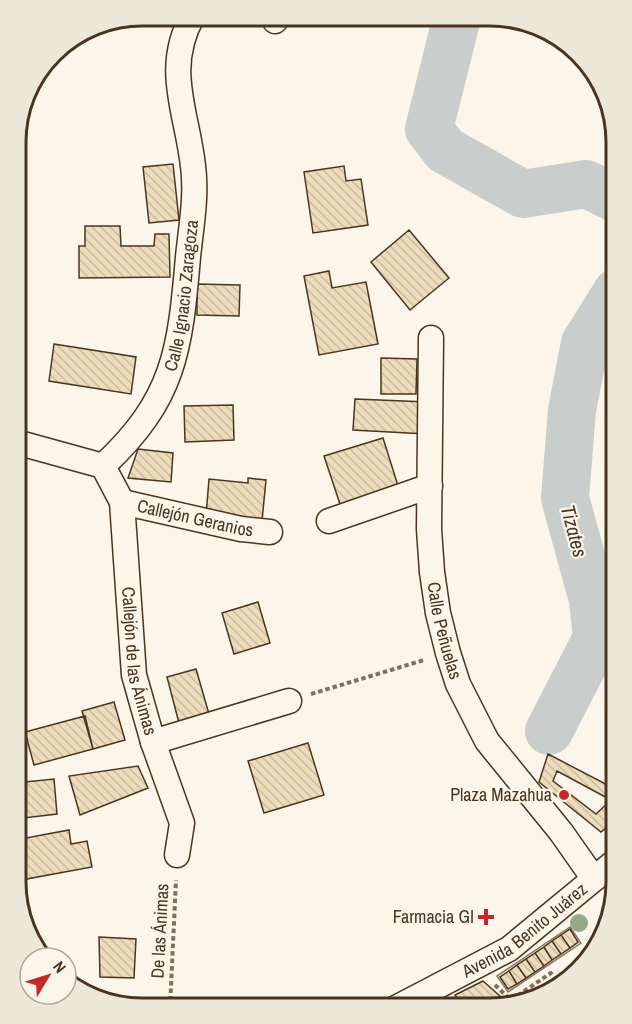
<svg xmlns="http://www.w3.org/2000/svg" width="632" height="1024" font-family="'Archivo Narrow',sans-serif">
	<defs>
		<pattern id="building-back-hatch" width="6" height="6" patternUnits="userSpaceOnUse" patternTransform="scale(1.5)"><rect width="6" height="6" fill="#ecdcbc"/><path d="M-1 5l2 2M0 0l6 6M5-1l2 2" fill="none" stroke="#ccbda1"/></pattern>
	</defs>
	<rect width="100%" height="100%" fill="#fbf6e9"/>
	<path fill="#ede7d9" stroke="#887966" stroke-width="1.5" d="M570,927l11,16 -73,49 -11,-16z"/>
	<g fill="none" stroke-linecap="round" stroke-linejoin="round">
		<path stroke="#c9cecd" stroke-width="48" d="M457,17l-28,112 16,21 78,44 63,-10 31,15
			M549,731l48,-93 -4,-38 -28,-102 7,-88 13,-67 32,-51"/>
	</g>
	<path fill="url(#building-back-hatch)" stroke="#4a3520" stroke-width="1.5" fill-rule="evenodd" d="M173,164l6,56 -30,3 -6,-56z
		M344,166l2,15 15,-2 7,46 -55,8 -9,-61z
		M85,226h35l1,20h33l1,-12h14l1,43 -91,1v-32h6z
		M409,230l40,48 -39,32 -39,-48z
		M329,271l3,17 34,-6 12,62 -59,11 -15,-79z
		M197,284l43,1 -1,31 -42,-1z
		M54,344l82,13 -5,37 -82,-13z
		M381,358l36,1 -1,35h-35z
		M355,399l72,3 -1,32 -73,-4z
		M233,405l1,35 -49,2 -1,-36z
		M383,438l16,51 -58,18 -17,-51z
		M138,449l35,4 -2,29 -43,-4z
		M248,478l18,2 -4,41 -56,-5 3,-37 39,4z
		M258,602l12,41 -36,11 -12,-41z
		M196,669l13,45 -30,9 -12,-46z
		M114,702l11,38 -32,9 -11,-38z
		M85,716l8,33 -59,16 -9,-33z
		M308,743l16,52 -60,18 -16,-52z
		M548,754l69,36v29l-16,13 -62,-50zM557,771l54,29 -15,14 -43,-33z
		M138,766l10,22 -68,27 -11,-39z
		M54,779l3,35 -42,5v-36z
		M69,830l2,14 16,-3 5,26 -71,13 -6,-40z
		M15,854l6,26 -6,1z
		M570,929l8,13 -8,6 -9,-13z
		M561,935l9,13 -9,6 -9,-13z
		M99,937l37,2 -2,39 -34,-1z
		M552,941l9,13 -9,6 -8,-13z
		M544,947l8,13 -8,6 -9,-13z
		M594,952l-3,7 -53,40 -23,5z
		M535,953l9,13 -9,6 -9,-13z
		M526,959l9,13 -9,6 -9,-13z
		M517,965l9,13 -9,6 -8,-13z
		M509,971l8,13 -9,5 -8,-12z
		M483,981l27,24 -19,4h-25l-11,-14z"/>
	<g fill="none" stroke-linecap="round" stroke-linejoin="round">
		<g stroke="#4a3520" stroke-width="27">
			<g id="minor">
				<path d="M275,21l2,-5"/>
				<path id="s1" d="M431,338l-2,191 3,43 6,41 10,40 10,31 29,57 74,91 33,47"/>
				<path d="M16,442l87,24"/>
				<path id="s2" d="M103,466c72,-67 77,-116 85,-209 3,-30 9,-61 5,-91 -6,-55 -30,-97 0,-151"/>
				<path id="s3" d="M103,466l19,36 12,173 19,67 29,81 -5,32"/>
				<path id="s4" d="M122,502l119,27 29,3"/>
				<path d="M329,521l101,-35"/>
				<path d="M153,742l136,-41"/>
				<path id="s5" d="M394,1009l115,-60 108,-89"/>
			</g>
		</g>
		<path stroke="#7f6f5c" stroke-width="4" stroke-dasharray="4.5 3" stroke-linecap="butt" d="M311,694l113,-34
			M495,985l16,15 40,-27 4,6
			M170,1008l6,-128"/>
		<use href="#minor" stroke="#fbf6e9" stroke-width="24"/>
	</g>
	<circle fill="#96a887" cx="579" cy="923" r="9"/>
	<g fill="#c62828" stroke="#fbf6e9" stroke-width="2">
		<circle cx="564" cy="795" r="6"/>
		<path d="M483 908h6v6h6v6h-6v6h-6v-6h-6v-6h6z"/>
	</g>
	<g text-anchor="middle" stroke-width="4.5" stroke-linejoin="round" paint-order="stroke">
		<g font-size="18" fill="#4a3520" stroke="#fbf6e9">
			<text dy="6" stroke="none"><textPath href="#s2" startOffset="194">Calle Ignacio Zaragoza</textPath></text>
			<text dy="6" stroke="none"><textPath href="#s4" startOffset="75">Callejón Geranios</textPath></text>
			<text dy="6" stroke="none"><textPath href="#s1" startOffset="294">Calle Peñuelas</textPath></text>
			<text dy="6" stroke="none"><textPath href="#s3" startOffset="201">Callejón de las Ánimas</textPath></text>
			<text dy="6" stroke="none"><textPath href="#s5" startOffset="153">Avenida Benito Juárez</textPath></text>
			<text transform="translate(160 931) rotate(-87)" y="6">De las Ánimas</text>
		</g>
		<g font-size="18" fill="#4a3520" stroke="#fbf6e9" text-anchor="end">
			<text x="552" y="801">Plaza Mazahua</text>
			<text x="474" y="923">Farmacia GI</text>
		</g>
		<g font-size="20" font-style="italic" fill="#4a3520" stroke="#fbf6e9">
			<text transform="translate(574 531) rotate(75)" y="7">Tizates</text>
		</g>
	</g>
	<path d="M0 0H632V1024H0ZM142 26H490A116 116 0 0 1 606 142V882A116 116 0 0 1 490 998H142A116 116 0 0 1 26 882V142A116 116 0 0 1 142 26Z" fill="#ede7d9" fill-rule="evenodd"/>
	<path fill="none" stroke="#4a3520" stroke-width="3" d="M142 26H490A116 116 0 0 1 606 142V882A116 116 0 0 1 490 998H142A116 116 0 0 1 26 882V142A116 116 0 0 1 142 26Z"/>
	<g transform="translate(48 976) rotate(52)"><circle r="28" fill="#fbf6e9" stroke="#b4a999" stroke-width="1.5"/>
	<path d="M0-4.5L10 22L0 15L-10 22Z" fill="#c62828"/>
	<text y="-9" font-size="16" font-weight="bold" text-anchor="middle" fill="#4a3520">N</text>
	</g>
</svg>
